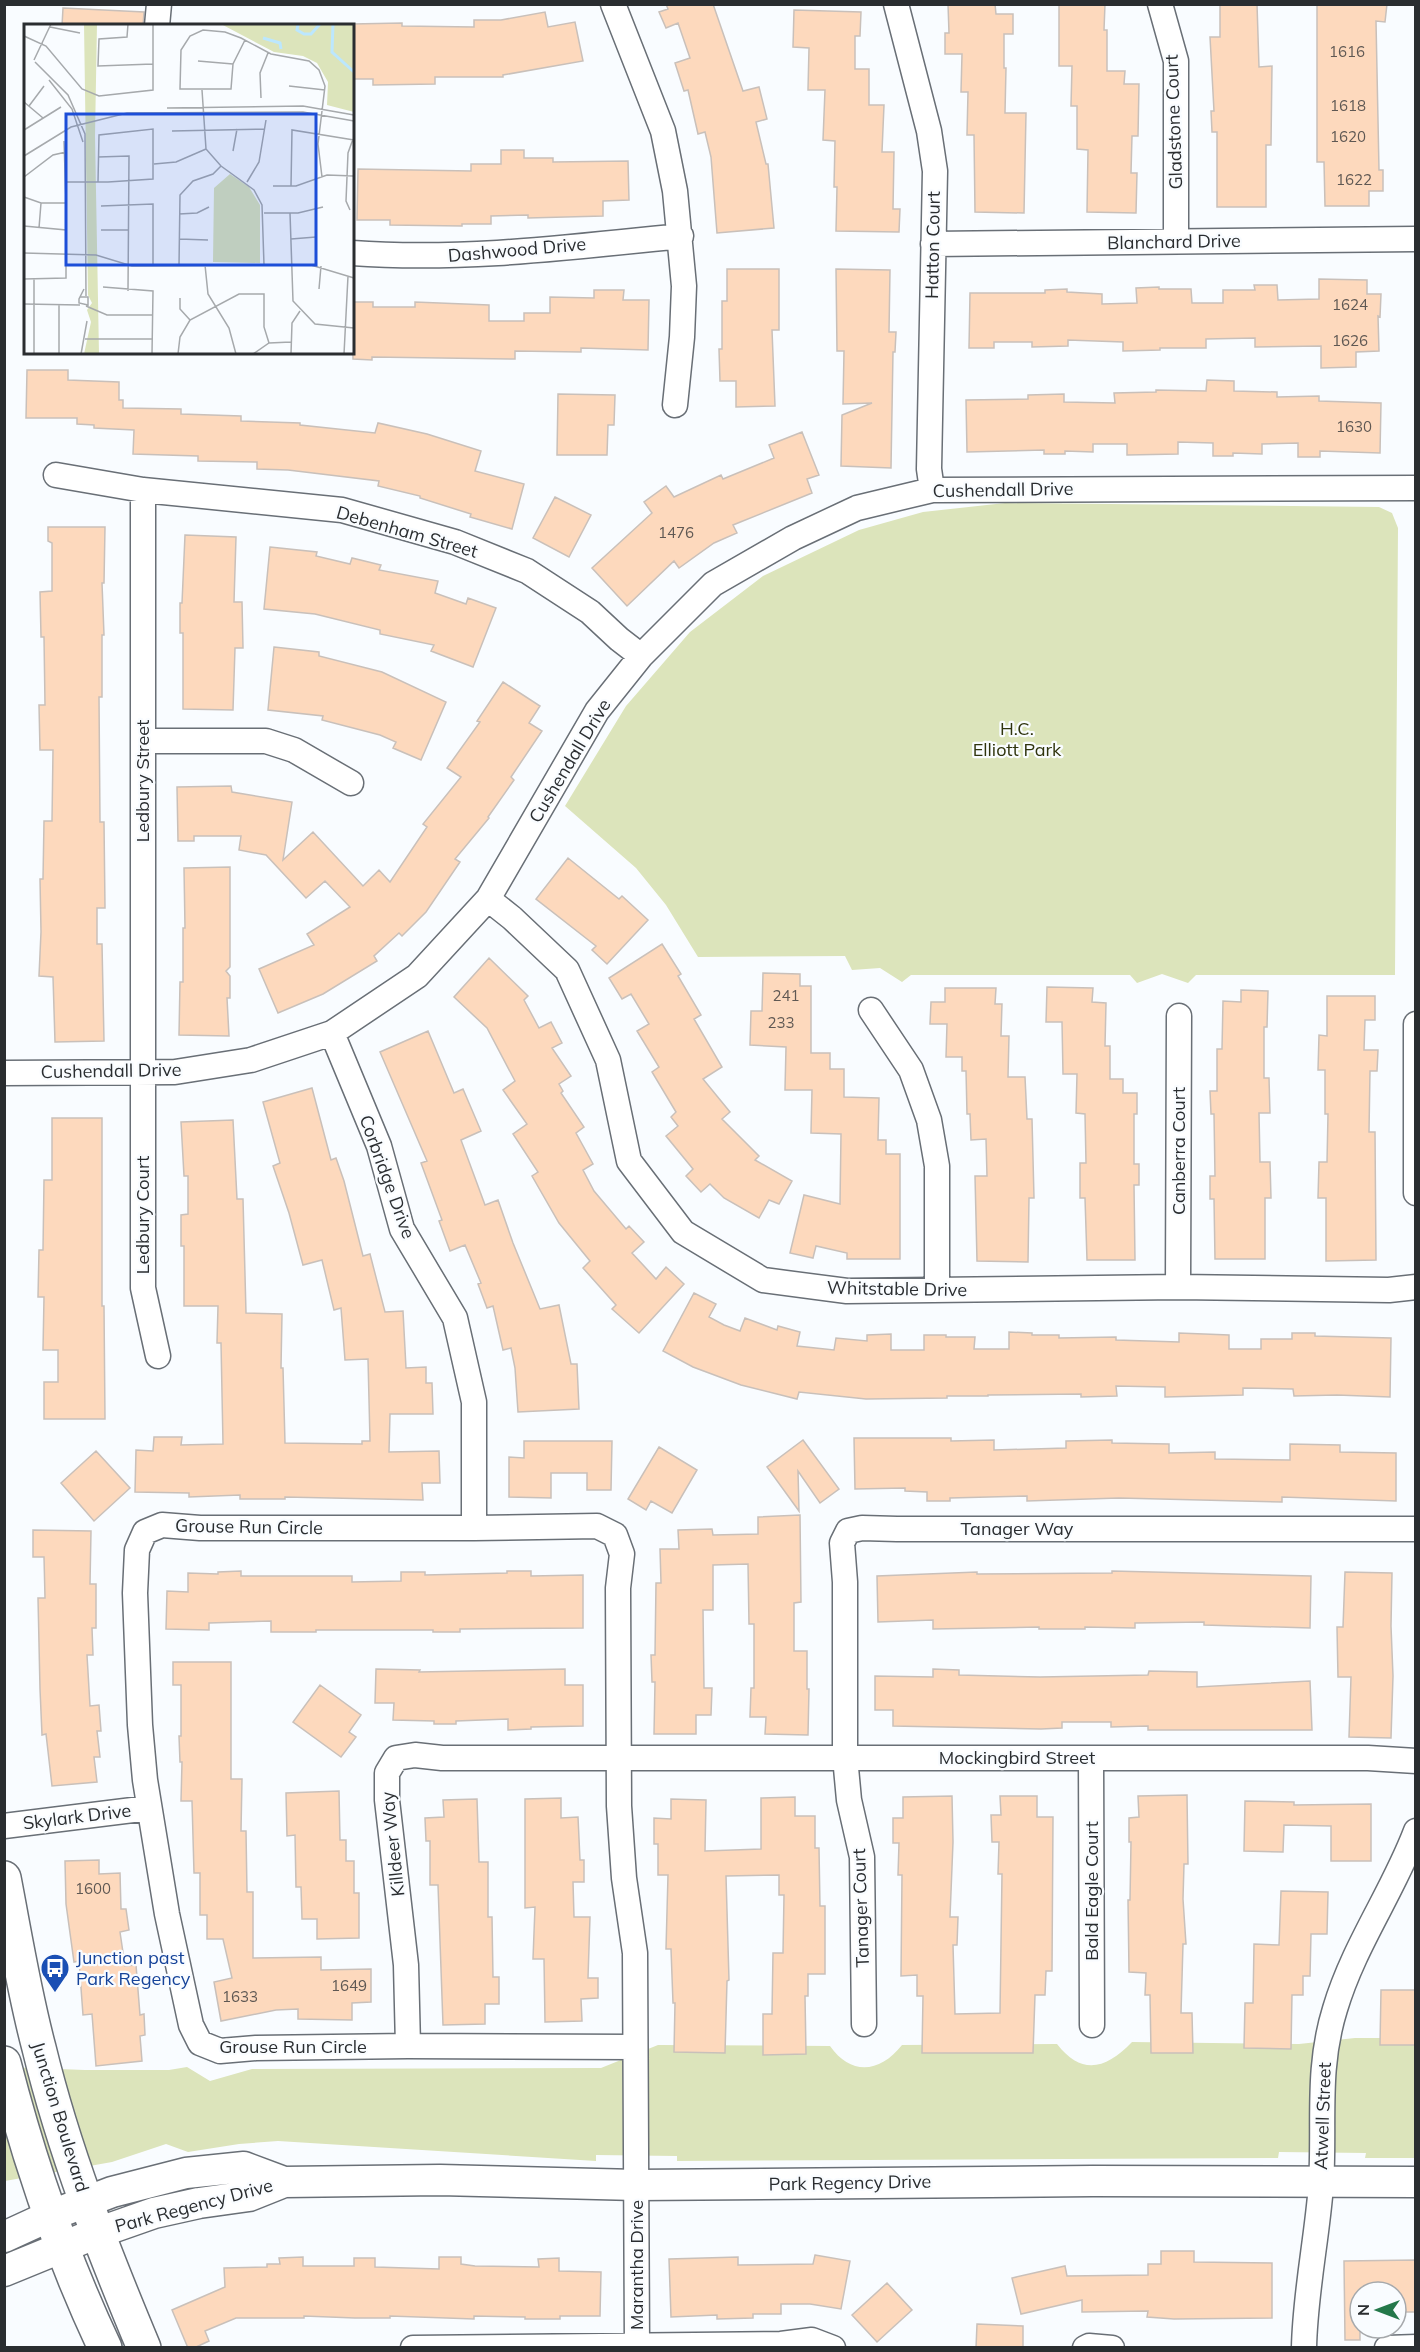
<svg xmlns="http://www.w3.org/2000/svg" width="1420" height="2352" font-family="Mulish,sans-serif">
	<rect width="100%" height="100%" fill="#f9fcff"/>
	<path fill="#dce4bb" d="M1005,503l374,4 13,6 6,15 -3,447h-199l-8,8 -26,-9 -25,9 -7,-8h-219l-9,7 -22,-14 -28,2 -7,-14 -147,1 -32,-52 -30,-37 -71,-62 61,-100 64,-74 73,-56 96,-46 64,-18z
		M1355,2038h60v120h-50l1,-5 -87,-1 -1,6 -601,3v-5l-81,-1v6l-318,-20 -39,3 -51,8 -22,-8 -54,18 -107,19v-114l80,3h84l18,-3 23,14 42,-12 349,-1 57,-23 172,1c21,30 50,27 72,-1l155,-1c25,32 49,25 75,-2l167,2z"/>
	<path fill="#fdd9bd" stroke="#c9c0ba" stroke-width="1.5" d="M666,4h47l30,87 16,-4 8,32 -11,3 10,42h2l6,64 -57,5 -6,-76 -6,-25 -7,2 -10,-44 -4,1 -9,-28 15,-5 -12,-35 -12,5 -7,-16 9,-3z
		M948,4h47l1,10h17v20h-9v34h2l-1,45h21l-2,100 -49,-1 -1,-77h-7l1,-43h-7l1,-38h-17v-21h4z
		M1059,4h46l-1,26h3v41h18l-1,13h15l-1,52h-6l-1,37h6l-1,40 -49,-1 1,-62 -11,-1v-43h-6l1,-40h-13z
		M1220,4h37l2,63 13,-1 -1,79h-5v62h-49v-75h-5l-1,-21h3l-4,-74h10z
		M1317,4h70l-2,18 -9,-1 3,149h4v21h-14v15h-44l-1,-44h-7z
		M63,8l81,4 -1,14h-81z
		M794,10l67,2 -1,24h-5v33h14v36h15l-2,47h12l-1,57h7l-1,23 -63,-1 1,-44h-3l1,-46 -12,-1 2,-50h-17l1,-42 -16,-1z
		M545,12l3,15 27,-5 8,39 -80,14v2h-68v7l-62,1v-6h-21v-55l50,-1v3l72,1v-7h27z
		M501,150h23v8h29v4l75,-1 1,39 -26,1v15l-75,2v-3l-37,1v8h-29v2l-72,-1v-5h-33l1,-51 113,2v-7h30z
		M727,269h52v61h-7l3,76 -39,1v-26h-16l-1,-32h3v-48h5z
		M836,269l54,1 -1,62h7l-1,20h-2l-2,116 -50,-2 1,-51 30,-12 -29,1 1,-53h-7z
		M1319,279l48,1v14h14l-1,23 -2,-1 1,35 -23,1v15l-35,1v-22l-66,1v-9l-49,1v9h-46v2l-37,1v-9l-55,-2v6l-36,1v-5h-38v6h-25l1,-55h75v-3l22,-1v3l35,2v10l35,-1 -1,-15 23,-1v2h32l1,14h31v-13h32l-1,-5h23l1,15 41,-1z
		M594,290h30l-1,10h26l-1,50 -67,-2v4l-66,-1v8l-143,-2v3l-19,-1 -1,-57h21v5h42v-5l74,3v16h35v-8h26v-16l44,1z
		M27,370h41v10l51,2v18h4v8l58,1v5l60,2v5l59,2v2l75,8 3,-10 49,11 54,17 -6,20 49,13 -12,45 -42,-12 1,-3 -51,-16v-2l-42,-10 1,-5 -91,-11 -31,-1v-7l-59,-1v-5l-65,-2 1,-24 -40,-2v-3l-17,-1v-6h-51z
		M1207,380l27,1v10l43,1v5l42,-1v5l62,2 -1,50 -60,-2v6h-22v-14l-36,1v10l-29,-1v3h-20v-13l-35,-1v12l-51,1v-11h-34v8l-28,-1v3h-21v-4l-77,2 -1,-52 62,-1v-4l36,-1v8l51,1 -1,-10 42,-1v-2l50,1z
		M558,394l57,1 -1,30h-6l-1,30h-50z
		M802,432l17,43 -12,4 5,14 -79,32 4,8 -23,10 -35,25 -5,-7 -47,45 -35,-38 60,-55 -8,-11 22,-16 8,11 47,-22 2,4 51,-21 -5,-13z
		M555,497l36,18 -22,42 -36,-19z
		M48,527h57l-1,56h-2l2,52h-2v62h-3l1,125h4l1,86h-8v36h5l2,97 -49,1 -2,-65 -14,-1 2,-44 -1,-53h3l1,-58h8l1,-71h-13l-1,-45h6l-1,-68h-3l-1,-45 12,-1v-48l-4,-2z
		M185,535l51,2 -2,65h8l1,46h-8l-2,62 -50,-1v-76h-3v-30h2z
		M270,547l47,5 -1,4 34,8 2,-6 29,7 -2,5 59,11 -3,12 31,11 2,-6 28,10 -23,59 -42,-16 3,-6 -54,-11v-4l-65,-16 -51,-5z
		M274,647l45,5v4l63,16 64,30 -25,58 -28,-12 3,-6 -16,-7 -58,-15 1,-4 -55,-6z
		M503,682l37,24 -11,17 13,8 -31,46 3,3 -26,37 1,1 -34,41 5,3 -34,50 -24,24 -3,-3 -25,23 3,5 -54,33 -45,19 -19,-44 55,-24 -7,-11 43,-27 -25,-26 -19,17 -40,-43 -27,-5 2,-14h-47v5h-16l-1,-54 54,-1 1,6 60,10 -9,58 30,-28 50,54 16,-16 11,12 37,-55 -4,-3 38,-47 -14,-9 33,-46 -3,-1z
		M568,858l51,41 3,-3 26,24 -41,44 -15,-14 4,-4 -60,-47z
		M230,867v100l-4,4 4,5v22h-3l2,38 -50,-1 1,-53h3v-54h2l-1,-60z
		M662,944l19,30 -3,2 23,39 -7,4 28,48 -19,12 27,33 -8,7 37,37 -4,4 37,21 -13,23 -10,-4 -10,18 -35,-20 -14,-14 -9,8 -15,-16 7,-7 -27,-33 12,-10 -7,-9 5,-5 -24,-40 7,-5 -22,-36 12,-7 -18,-30 -9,5 -13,-21z
		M489,958l39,38 -4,4 15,28 12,-6 11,21 -10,5 19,28 -12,8 4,7 -2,2 23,34 -8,6 17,31 -10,6 11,21 32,38 3,-3 15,16 -12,11 24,26 10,-12 18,17 -45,49 -27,-24 4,-4 -33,-37 7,-7 -31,-38 -27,-47 6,-4 -25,-38 14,-10 -24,-34 12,-9 -28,-53 -33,-31z
		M763,973l37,1v12h11v67h19v16h14v28l35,1 -1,42h8v14h14v105h-53v-6l-31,-7 -3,12 -23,-5 14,-58 36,9 1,-70 -30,-1 1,-43h-27l1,-43 -36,-2 1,-34h11z
		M1047,987l46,1 -1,14 14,1 -1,43h5v33h13v14h14v21h-3v50h5v21h-5l1,75h-48l-2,-62h-5v-35h6l-1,-49 -9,-1 1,-39h-14l-1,-52h-16z
		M945,988h51l-1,16h7l-1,32h8l-1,41h17l2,42h5l2,79h-5l-1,64 -51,-1 -2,-85h12l-1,-37 -15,1 -1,-26h-3l-1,-43h-4v-14h-16l1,-33h-17l1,-22h14z
		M1241,990l27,1 -1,36h-3v51h5l1,35h-11l1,49h10l1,36h-6v61h-50l-1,-60h-4v-23h5l-1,-62h-3l-1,-23h7v-42h5l1,-48 18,1z
		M1327,996h48v24h-10l-1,30h14l-1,21h-7l-1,61h6l1,128 -50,1v-63h-8l1,-36h8l1,-48h-3v-44h-7l1,-35 8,1z
		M428,1031l26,62 9,-4 18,42 -20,9 24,65 13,-5 15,43 27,66 19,-4 12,59h6l2,45 -61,3 -3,-44 -4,-20 -8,2 -10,-44 -6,2 -9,-24 3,-1 -16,-38 -15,6 -11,-30 3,-1 -21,-57 6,-2 -47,-109z
		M312,1088l19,72 5,-2 8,23 19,75 7,-2 15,58 18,-1 3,57 20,-1v16h6l1,31h-43l-1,38 50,-1 1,32h-18l1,17 -138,-3v2h-45v-4l-51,2v-4l-54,-1 1,-42 17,1 1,-14h28l-1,8 42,-1 -2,-101h-4l1,-37h-34v-60h-3v-31l7,-1v-38h-4l-3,-54 52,-2 4,79h6l3,114 36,1 -1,54h2l2,75 77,1v-3h8l-2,-82 -23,1 -4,-52 -7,2 -12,-50 -19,5 -14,-52 -16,-47 7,-3 -17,-61z
		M52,1118h50v188h2l1,113h-61v-37h14v-32h-15l1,-53h-6l1,-47h4l1,-70h8z
		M694,1293l22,11 -7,13 15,8 16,6 5,-13 32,12 1,-4 22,6 -3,14 37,4 2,-12 31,3v-6l24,-1v16h33v-15h22v2h29l-1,12h35v-17l23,1v2h27v3l57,-1v3l63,2v-9l50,2v14h32v-10h31v-6h23v3l76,2 -1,59 -53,-2 -43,1 -1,-7 -50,-1v7l-78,2v-10l-49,-1 1,10 -36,1v-3l-93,1v1h-41v2l-81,1 -67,-7 -2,7 -56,-14 -48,-18 -30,-16z
		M854,1438h97v3l43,-1v10l72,-2v-7l46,-1v3l57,1v9l46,-1v7l75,1v-16l50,1v7l56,1v48l-114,-4v5l-163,-4 -92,3v-5l-77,2v3h-23v-9l-22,-1v-3l-50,1z
		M803,1440l36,49 -19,14 -22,-32 1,40 -32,-44z
		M524,1441h88l-1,49h-24v-17h-36v25l-42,-1v-40l15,1z
		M659,1447l38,23 -25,43 -21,-12 -5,9 -18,-11z
		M96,1451l34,37 -36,33 -33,-38z
		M800,1515l1,87 -7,1v48h13v38h2l-1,46 -43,-1 1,-17h-16l1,-29h3v-64h-5l-1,-60 -35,1v45h-10l1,78h8l-1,27h-15v19h-42l1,-52h-3l-1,-27h4l1,-72h5l-1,-34h19l-1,-19 34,-1 1,6 45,-1v-17z
		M33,1530l58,1 -1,53h6v44h-4l1,27h-6l3,51 9,-1 2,26h-4l3,26h-6l3,25 -45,4 -6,-52 -4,1 -2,-46 -2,-91h7l-1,-41h-11z
		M241,1571v5h111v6l49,-1v-9h24v3l82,-2v-2h24v5l52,-1v53l-123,1v3h-27v-2h-117v2h-45v-11l-62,2v7l-43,-1 1,-38 21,1v-19l30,1v-2z
		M1112,1571l199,5 -1,52 -106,-3v-3l-69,1v5l-50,-1v2h-46v-2l-106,2v-9l-55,2 -1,-46 100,-4v2l135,-1z
		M1345,1572l47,1 -1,53 2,50 -2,62 -42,-1 2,-60h-13l-1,-50h6z
		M173,1662h58v117h11l-1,52h5l1,61h6v66l68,-1v13l50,-1v33l-19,1v17l-54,-1v-10l-22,1 -55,11 -7,-39 18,-4 -9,-39h-16v-24h-7v-42h-6l-2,-72h-11l1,-39h-2l-1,-26h2v-51h-8z
		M376,1669l44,1 -1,2 146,-3v16h18v41l-52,1v2l-23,1v-11l-52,2v3h-22v-3l-41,-1 1,-17h-19z
		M933,1669l26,1v5l81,2 108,-2 1,-4 48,1v15l113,-6 2,49h-164v-4l-37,1v-5h-49v6l-21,1 -148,-3v-16h-18v-34l58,1z
		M320,1685l41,30 -12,17 7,5 -15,20 -48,-35z
		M339,1791l1,49h6v21h8v32h5v45l-42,1v-20h-15l-1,-32h-5l-1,-52 -8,1 -1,-43z
		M1187,1795l1,69h-4l-1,35 3,45h-3l-2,69h11l1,40h-42l-1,-58h-5l1,-22 -17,-1 -1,-72h2l1,-58h-2v-24l10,-1 -1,-21z
		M952,1796l1,46 -3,75h8l-1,28h-4l2,69 45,-1 2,-139h-4l1,-32h-7l-1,-27h10l-1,-19h37v21h16l-1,154h-6l-1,24h-10l-2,58h-111l1,-57h-6v-21l-16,1 1,-101h-4l1,-32h-6v-25h10v-21z
		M795,1797v19h20v32h4l1,58h5v68h-17v22h-3l1,58 -43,1v-41h9l1,-61h10l1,-58h-5v-20l-53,1 3,104 -2,1 -2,72 -51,-1 1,-49h-2l-2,-54h-5l2,-74h-10v-31h-4v-26l17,1v-20l35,1 -1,51 56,-2v-51z
		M561,1798v20l17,-1 2,43h4v22h-11l1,35h16l-2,61h10v20l-17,1 1,22 -37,1 -1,-63h-11l2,-52 -10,1v-109z
		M477,1799l2,63h9v55h4l1,60h6v27h-14v20l-42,1 -5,-140h-8v-44h-4l-1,-23 19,-1 -1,-17z
		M1245,1801l49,1v3l77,-1v57h-40v-35l-47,-1 -1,27 -39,-1z
		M99,1860v14l21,-1 1,36h5l3,21 -9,2 5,34 11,-1 4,50 4,-1 1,21 -5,1 2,25 -46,5 -4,-52 -9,1 -4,-54 -5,1 -8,-58 -1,-43z
		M1281,1891l47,1 -1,42h-16l-1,42h-7v19h-11l-1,54 -47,-1 1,-45h8l1,-59 25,1z
		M1381,1990h35v55h-36z
		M1161,2251h33v11l78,1v55l-98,1 -27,-2 1,-6 -66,1v-12l-61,14 -9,-36 53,-12 2,10 81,-1v-11h13z
		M815,2255l35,6 -9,48 -31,-5h-29v10h-28v4l-36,1v-4l-46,2 -2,-58 69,-2v8l75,-1z
		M303,2257v9h51v-8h21v9l64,2v-12h22v7l14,2 64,1 -1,-8 21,-1v13l42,1 -1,44h-40v3h-35v-2l-51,-1v3l-84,-3v2h-35l-51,-2v2h-68l-31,13 4,10 -15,7h-6l-16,-38 53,-23 -1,-19 43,-1v-3h13l-1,-6z
		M1416,2260v52h-20v-20h-36v48h-15l-1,-79z
		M887,2283l25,27 -35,32 -25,-27z
		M977,2324l46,2v22h-47z"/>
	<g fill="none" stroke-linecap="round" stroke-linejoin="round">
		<g stroke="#696f76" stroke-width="27">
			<path id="minor" d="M613,4l50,127 12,60 9,95 -2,51 -7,68
				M896,4l33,127 6,40 -6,298 3,21
				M1160,4l16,57v180
				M157,26l2,-22
				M933,244l483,-5
				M352,253c111,8 220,-6 329,-17
				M56,475l87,15 199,20 113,32 72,29 63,41 29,27 22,17
				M143,490v798l15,68
				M143,741h123l28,9 57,33
				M488,899l24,19 55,52 41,90 21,101 54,71 80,48 84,11 331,-4 211,3 27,-3
				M871,1010l40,60 18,50 8,46v124
				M1416,1024v169
				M332,1033l47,113 23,83 53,89 19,84v126
				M4,1073l171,-1 76,-12 81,-27 85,-57 71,-77 109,-188 44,-55 72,-72 80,-46 64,-30 75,-18 484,-2
				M1178,1287l1,-271
				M1091,1758l1,267
				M4,1826l145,-18
				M864,2024l-2,-167 -13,-57 -4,-43v-175l-3,-39 6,-12 14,-3 35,1h519
				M408,2046l-2,-81 -19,-165v-27l9,-15 19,-3 27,3h926l48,3
				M635,2047l-227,-1 -152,2 -36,3 -20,-8 -9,-18 -24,-111 -22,-134 -5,-55 -5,-132 2,-43 8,-18 17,-7 38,3h274l123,-2 18,9 7,19 -4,34 1,218 5,72 11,75 2,393
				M413,2348l368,-4 31,-4 21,8
				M1085,2348l4,-2 23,2
				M1304,2348c1,-55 13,-109 17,-163 4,-62 -5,-115 14,-176 19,-64 58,-117 81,-178
				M1387,2348l29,-1"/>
		</g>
		<g stroke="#696f76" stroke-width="33">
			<path id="tertiary" d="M4,2237l48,-22 60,-23 74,-19 58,-6 40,15
				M4,2271l93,-38 57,-20 45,-10 50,-7 35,-14 156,-2 196,5 457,-4 323,1"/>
		</g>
		<g stroke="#696f76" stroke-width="36">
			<path id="secondary" d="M4,1878c11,57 20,114 35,170 25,103 64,202 105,300
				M4,2063c25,97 58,194 101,285"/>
		</g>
		<use href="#minor" stroke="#fff" stroke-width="24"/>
		<use href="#tertiary" stroke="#fff" stroke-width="30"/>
		<use href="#secondary" stroke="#fff" stroke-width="33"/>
	</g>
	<defs>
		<g id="bus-pin" transform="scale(1.5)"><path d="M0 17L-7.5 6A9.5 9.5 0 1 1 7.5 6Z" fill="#1a4fb4" stroke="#f9fcff"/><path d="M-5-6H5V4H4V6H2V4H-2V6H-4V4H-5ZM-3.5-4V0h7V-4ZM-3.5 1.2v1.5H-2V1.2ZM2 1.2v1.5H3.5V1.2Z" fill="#fff"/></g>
	</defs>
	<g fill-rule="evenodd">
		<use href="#bus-pin" x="55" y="1968"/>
	</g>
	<g text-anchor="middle" stroke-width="4.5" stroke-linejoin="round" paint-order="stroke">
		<g font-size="15" fill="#5f5853">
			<text x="1347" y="57">1616</text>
			<text x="1348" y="111">1618</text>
			<text x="1348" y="142">1620</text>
			<text x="1354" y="185">1622</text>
			<text x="1350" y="310">1624</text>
			<text x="1350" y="346">1626</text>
			<text x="1354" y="432">1630</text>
			<text x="676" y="538">1476</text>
			<text x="786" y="1001">241</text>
			<text x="781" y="1028">233</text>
			<text x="93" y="1894">1600</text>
			<text x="349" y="1991">1649</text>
			<text x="240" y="2002">1633</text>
		</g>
		<g font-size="18" fill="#2a2d30" stroke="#f9fcff">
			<text transform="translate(1174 122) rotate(-92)" y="6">Gladstone Court</text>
			<text transform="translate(1174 242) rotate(-1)" y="6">Blanchard Drive</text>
			<text transform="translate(933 245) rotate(-89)" y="6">Hatton Court</text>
			<text transform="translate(517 250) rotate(-5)" y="6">Dashwood Drive</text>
			<text transform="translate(1003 490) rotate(-1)" y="6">Cushendall Drive</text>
			<text transform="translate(407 532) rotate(16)" y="6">Debenham Street</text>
			<text transform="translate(570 761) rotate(-59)" y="6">Cushendall Drive</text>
			<text transform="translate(143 781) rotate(-90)" y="6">Ledbury Street</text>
			<text transform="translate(111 1071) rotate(-1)" y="6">Cushendall Drive</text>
			<text transform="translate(1179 1151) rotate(-90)" y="6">Canberra Court</text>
			<text transform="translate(387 1177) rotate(70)" y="6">Corbridge Drive</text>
			<text transform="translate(143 1215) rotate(-90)" y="6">Ledbury Court</text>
			<text transform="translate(897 1289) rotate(1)" y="6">Whitstable Drive</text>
			<text transform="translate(249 1527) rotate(1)" y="6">Grouse Run Circle</text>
			<text x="1017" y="1535">Tanager Way</text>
			<text x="1017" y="1764">Mockingbird Street</text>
			<text transform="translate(77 1817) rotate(-7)" y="6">Skylark Drive</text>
			<text transform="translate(393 1844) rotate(-96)" y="6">Killdeer Way</text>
			<text transform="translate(1092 1891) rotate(-90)" y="6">Bald Eagle Court</text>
			<text transform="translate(861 1908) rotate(-92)" y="6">Tanager Court</text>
			<text x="293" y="2053">Grouse Run Circle</text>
			<text transform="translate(1323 2116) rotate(-88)" y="6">Atwell Street</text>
			<text transform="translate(60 2117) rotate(73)" y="6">Junction Boulevard</text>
			<text transform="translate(850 2183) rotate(-1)" y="6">Park Regency Drive</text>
			<text transform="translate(194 2206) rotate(-15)" y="6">Park Regency Drive</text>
			<text transform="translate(637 2265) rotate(-90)" y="6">Marantha Drive</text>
		</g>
		<g font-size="18" fill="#2f340d" stroke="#f9fcff">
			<text x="1017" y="735">H.C.<tspan x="1017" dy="21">Elliott Park</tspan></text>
		</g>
		<g font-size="18" fill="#164399" stroke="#f9fcff" text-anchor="start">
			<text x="76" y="1964">Junction past<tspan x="76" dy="21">Park Regency</tspan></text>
		</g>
	</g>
	<g transform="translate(24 24)">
		<rect width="330" height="330" fill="#f9fcff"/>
		<path d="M60,0h13l-2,112 4,218h-15l7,-32 -4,-12 5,-7 -4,-8zM197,0h133v88l-27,-7 1,-23 -11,-19 -14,-7 -29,-4zM206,150l19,13 11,18v58l-47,-1 1,-74z" fill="#dce4bb"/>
		<path fill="none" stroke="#bce7fe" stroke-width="3" d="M274,0l-1,6 7,4h7l9,-10M309,0l-1,28 22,20M239,14l17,5 1,6"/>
		<path fill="none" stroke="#a6a9ac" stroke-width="1.5" d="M104,0l-1,13 -28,2 -1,27 55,-2M26,3l30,6M0,12l22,10 36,43 17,7 54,-6v-66M221,16l-12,24 -2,25h-51l1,-39 9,-14 13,-6 22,2 16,6 30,16 38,7 10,9 6,16 -7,58 4,33M10,36l17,-36M174,37l35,3M11,38l33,33 17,39 1,162M25,56l23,29 11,33M265,62l36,4M178,66l4,59 15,17 33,24 8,15 2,60M237,74l-1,-25 8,-20M0,78l19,16M5,82l15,-20M143,84l136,-2 51,9M0,106l37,-23M148,107l92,-2M209,127l4,-22M0,132l47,-29 56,-14 176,-1 51,9M74,133l31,-1 -1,135M130,140l22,-2 30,-13M0,153l29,-22 13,-3M42,158h42l45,-3v-50l-54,6 -1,47M223,158l12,-20 7,-42M249,162h23l31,-11 27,1M267,162l1,-56 62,10M0,173l17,6h25l-2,-62M77,182l52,-2v62M326,186l-4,-9 2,-48 5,-14M240,189h34l25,-6M266,189l3,88 22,23 39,4M155,190l18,-1 12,-6M0,202l42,4v48l-42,1M15,204l2,-25M77,206h28M155,215l29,1M267,215l25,-2M0,229l72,2 36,11 179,-1 43,13M181,241l3,29 21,34 7,26M155,242l1,-71 13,-14 20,-7 8,-8M10,255v75M79,263l50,4 -1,63M295,265l2,-23M56,273h8v8l-9,-2v-4l5,-10M156,274v11l10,11M0,280l56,1M35,280v50M62,282l21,9h46M61,315h67M57,330l6,-33M154,330l2,-17 10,-17 49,-26h25v33l5,16M229,330l16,-11 22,-1M267,330l1,-31 8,-12M320,330l4,-78"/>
		<path fill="#1d4ed8" fill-opacity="0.15" stroke="#1d4ed8" stroke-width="3" d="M42,90h250v151h-250z"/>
		<rect width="330" height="330" fill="none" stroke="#2a2d30" stroke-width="3"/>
	</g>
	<rect width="1420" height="2352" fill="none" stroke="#2a2d30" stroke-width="12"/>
	<g transform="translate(1378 2310) rotate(270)"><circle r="28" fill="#f9fcff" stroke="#a6a9ac" stroke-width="1.5"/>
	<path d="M0-4.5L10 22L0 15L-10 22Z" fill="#24784a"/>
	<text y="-9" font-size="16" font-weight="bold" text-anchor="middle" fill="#2a2d30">N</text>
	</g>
</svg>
